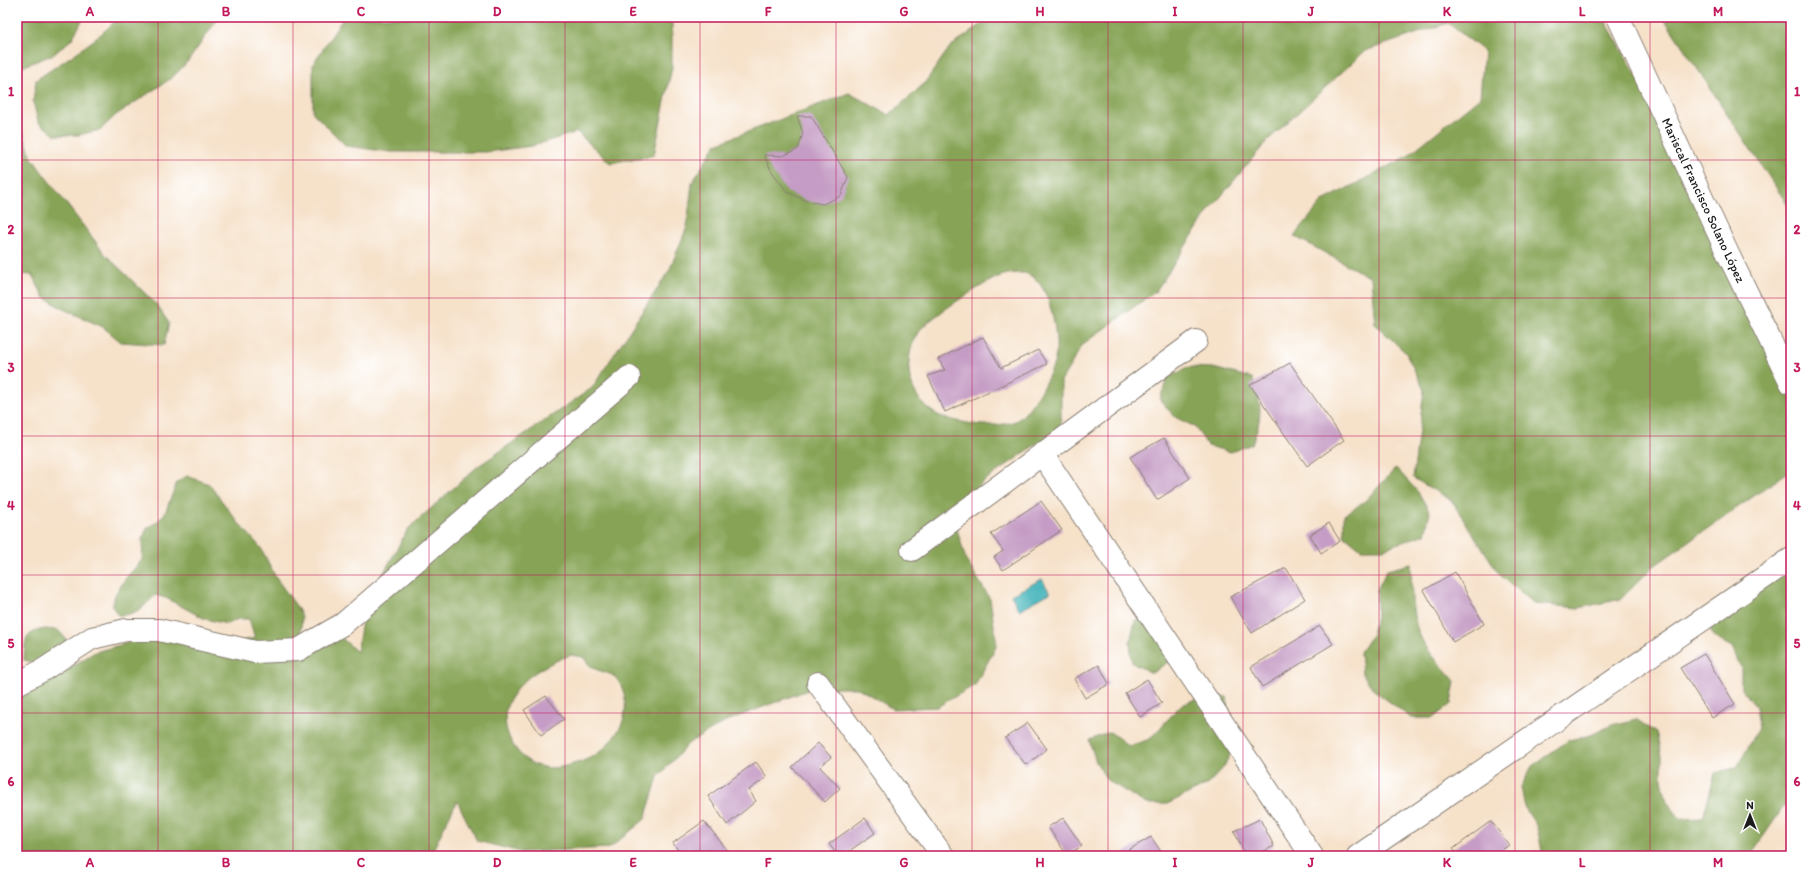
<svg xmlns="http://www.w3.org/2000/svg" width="1808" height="873" font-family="Itim,sans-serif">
	<rect width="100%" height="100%" fill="#fff"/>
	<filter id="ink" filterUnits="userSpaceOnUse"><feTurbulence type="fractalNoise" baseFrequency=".025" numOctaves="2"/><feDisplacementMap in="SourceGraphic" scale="8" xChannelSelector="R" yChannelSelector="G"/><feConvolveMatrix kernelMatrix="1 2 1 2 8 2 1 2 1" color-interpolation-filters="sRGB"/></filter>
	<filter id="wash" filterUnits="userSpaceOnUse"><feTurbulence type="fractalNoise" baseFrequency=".012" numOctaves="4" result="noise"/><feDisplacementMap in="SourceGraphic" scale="16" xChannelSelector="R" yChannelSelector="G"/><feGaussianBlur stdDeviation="0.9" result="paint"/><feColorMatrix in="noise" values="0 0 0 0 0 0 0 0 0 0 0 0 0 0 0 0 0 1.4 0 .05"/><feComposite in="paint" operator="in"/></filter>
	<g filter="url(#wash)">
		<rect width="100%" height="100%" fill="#f6e1c9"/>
		<path fill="#87a456" stroke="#526039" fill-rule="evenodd" d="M17,17h67l-12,22 -18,15 -37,15z
			M118,17h101l-30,43 -16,17 -57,38 -16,15 -21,5h-24l-17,-13 -5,-21 3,-21c24,-17 65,-41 82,-63z
			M344,17l327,1 49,-1 -6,3 -42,-2v49l-18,88 -44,8 -33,-31 -45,14 -46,6h-96l-44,-6 -33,-33v-49z
			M997,17h606l87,151 101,206v96l-137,96 -33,33 -42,9 -44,-4 -35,-29 -49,-75 -38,-22 11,-88 -18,-37 -31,-29 -4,-46 -77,-42 29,-35 83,-44 74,-60 4,-46 -36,-28 -83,28 -98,90 -59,71 -52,79 -73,53 -22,37v46l-77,54 -31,34 13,45 24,39 7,46 -22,40 -38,22 -44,2 -35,-21h-45l-84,32 -40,23 -31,34 -13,42 -35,29 -89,4 -44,-11 -20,-40 -27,55h-413v-162h11l67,-42 72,-20 50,14 38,-8 -6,-19h-11l-11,5 -22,-5 -39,-21 -11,-3c-11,12 -20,21 -37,20l-6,-9c3,-19 18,-32 30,-46l1,-22 4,-10 10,-6 8,-9 12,-31 10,-6 22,8 28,37 24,27 15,30 21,29 5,10 -3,32 33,-20 25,23 7,-44 44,-79 69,-62 115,-79 77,-117 18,-44 5,-44 24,-39 133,-51 40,22 35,-31 26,-37 40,-29zM1025,273c7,3 12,6 16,13 11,15 18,54 14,73 -3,15 -23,49 -35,59 -10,9 -41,8 -53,5 -12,-3 -24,-4 -34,-11 -12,-7 -20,-21 -23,-34 -3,-15 0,-31 7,-44 8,-14 69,-53 84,-58 7,-3 17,-3 24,-3zM571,655l12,2c3,4 6,8 10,11 10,5 20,4 26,14 9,14 8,36 -1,49 -13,19 -23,27 -45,33 -9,3 -20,5 -30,3 -25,-4 -44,-37 -36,-61 9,-26 40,-43 64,-51z
			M1663,17h128v193z
			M17,117l15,41 13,18 60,78 51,50 13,19 -5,22 -43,-3 -18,-15 -40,-18 -19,-12 -12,-22 -15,-1z
			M1189,367l24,1 39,10c10,29 11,37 0,66l-21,8 -23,-6 -13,-19 -20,-10 -15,-17 7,-22z
			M1396,468l22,24 12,20 -5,22 -42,15h-22l-17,-14v-20l20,-13z
			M1411,564c1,28 -1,57 14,81 8,13 20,24 30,36l-4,23 -18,14h-22l-36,-27 -13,-17 -2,-22 12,-18 5,-21v-23l10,-20z
			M1791,567v232l-4,3 -33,48 -11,6h-200l-6,-29 -12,-19 -4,-21 11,-21 37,-26 22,-5 21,-10 24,-6 20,14 6,23v23l5,23 14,17 22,-1 12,-45 22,-6 22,-39 -3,-22 -15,-17v-21l-9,-21 -19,-10 -7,-20z
			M1158,617l13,43 -19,13 -20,-10 -2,-21 5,-22z
			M45,629l13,1 8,9 -2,11 -29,13 -11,-3c1,-19 0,-28 21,-31z
			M1203,696l24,1 6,50 -9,20 -16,17 -41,20h-21l-39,-24 -11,-18 -7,-22 21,-8 19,14 21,-7 31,-34z"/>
		<path fill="#42b3b9" stroke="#2f686a" d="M1042,579l8,14 -31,17 -8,-15z"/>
		<g id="blocks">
			<path fill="#c59cc5" d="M797,116h14l37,61 -7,19 -18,8 -16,-3 -20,-9 -16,-22 -7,-15 19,1 15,-7 5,-16z
				M983,337l18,31 37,-18 9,14 -102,48 -17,-36 17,-6 -7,-11z
				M1290,363l54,77 -37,26 -57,-81z
				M1164,438l26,40 -33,22 -27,-43z
				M1041,501l21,29 -59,40 -9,-13 9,-6 -12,-17z
				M1329,523l11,18 -19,12 -11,-18z
				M1286,568l19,31 -53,34 -22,-36z
				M1455,572l29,52 -31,18 -29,-52z
				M1320,626l13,18 -71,43 -11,-20z
				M1704,654l31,50 -23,14 -32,-50z
				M1099,665l10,19 -24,14 -11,-19z
				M1147,679l15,24 -22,14 -15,-24z
				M546,696l18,23 -23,16 -17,-25z
				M1028,723l19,26 -21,16 -21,-27z
				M818,743l13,14 -11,10 20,21 -15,14 -33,-35z
				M756,762l11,15 -18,13 7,11 -29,24 -19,-29z
				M865,818l10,15 -33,23h-4l-9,-12z
				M1063,818l19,28 -15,9 -19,-28z
				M1260,819l14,27 -19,10h-9l-12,-25z
				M704,821l28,35h-50l-9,-13z
				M1491,821l18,24 -11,8 2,3h-41l-6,-7z
				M1151,837l13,19h-43l-1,-1z"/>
		</g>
	</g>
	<g filter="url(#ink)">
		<use href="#blocks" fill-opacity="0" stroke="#897e72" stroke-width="1"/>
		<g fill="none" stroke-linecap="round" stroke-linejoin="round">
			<g stroke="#897e72" stroke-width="24">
				<path id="minor" d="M1618,17l110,237 63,129
					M1042,454l270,402
					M912,550l284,-209
					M818,683l125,173
					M17,684l26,-14 49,-32 34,-8h33l96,22 43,-2 45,-26 286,-247
					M1358,856l433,-297"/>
			</g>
			<use href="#minor" stroke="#fff" stroke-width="22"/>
		</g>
	</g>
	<path fill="none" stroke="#c2185b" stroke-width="1" stroke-opacity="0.55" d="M158,17v839M293,17v839M429,17v839M565,17v839M700,17v839M836,17v839M972,17v839M1108,17v839M1243,17v839M1379,17v839M1515,17v839M1650,17v839M17,160h1774M17,298h1774M17,436h1774M17,575h1774M17,713h1774"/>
	<g text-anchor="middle" stroke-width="3.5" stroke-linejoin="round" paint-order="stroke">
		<g font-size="13" fill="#1c1c1c" stroke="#fff">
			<text transform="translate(1704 200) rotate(65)" y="5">Mariscal Francisco Solano López</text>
		</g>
	</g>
	<rect width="1808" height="873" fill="none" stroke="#fff" stroke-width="44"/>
	<g transform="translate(1750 815)" stroke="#ffffff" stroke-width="3" paint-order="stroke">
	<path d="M0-3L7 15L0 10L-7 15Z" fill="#1c1c1c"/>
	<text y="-6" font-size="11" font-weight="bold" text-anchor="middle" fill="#1c1c1c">N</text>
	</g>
	<rect x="22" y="22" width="1764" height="829" fill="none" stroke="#c2185b" stroke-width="1.5"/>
	<g font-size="13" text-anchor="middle" font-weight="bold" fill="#c2185b">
		<text x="90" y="16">A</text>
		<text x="226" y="16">B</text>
		<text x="361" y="16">C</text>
		<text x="497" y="16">D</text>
		<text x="633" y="16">E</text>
		<text x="768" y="16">F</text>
		<text x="904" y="16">G</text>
		<text x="1040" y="16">H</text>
		<text x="1175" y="16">I</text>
		<text x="1311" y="16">J</text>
		<text x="1447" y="16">K</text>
		<text x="1582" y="16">L</text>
		<text x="1718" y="16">M</text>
		<text x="11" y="96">1</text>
		<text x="1797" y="96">1</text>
		<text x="11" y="234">2</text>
		<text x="1797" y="234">2</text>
		<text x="11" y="372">3</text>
		<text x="1797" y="372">3</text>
		<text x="11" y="510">4</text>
		<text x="1797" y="510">4</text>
		<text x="11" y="648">5</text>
		<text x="1797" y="648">5</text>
		<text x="11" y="786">6</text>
		<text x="1797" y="786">6</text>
		<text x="90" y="867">A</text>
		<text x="226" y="867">B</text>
		<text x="361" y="867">C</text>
		<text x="497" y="867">D</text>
		<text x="633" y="867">E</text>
		<text x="768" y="867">F</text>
		<text x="904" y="867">G</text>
		<text x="1040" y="867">H</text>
		<text x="1175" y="867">I</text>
		<text x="1311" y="867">J</text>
		<text x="1447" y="867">K</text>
		<text x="1582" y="867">L</text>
		<text x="1718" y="867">M</text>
	</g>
</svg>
